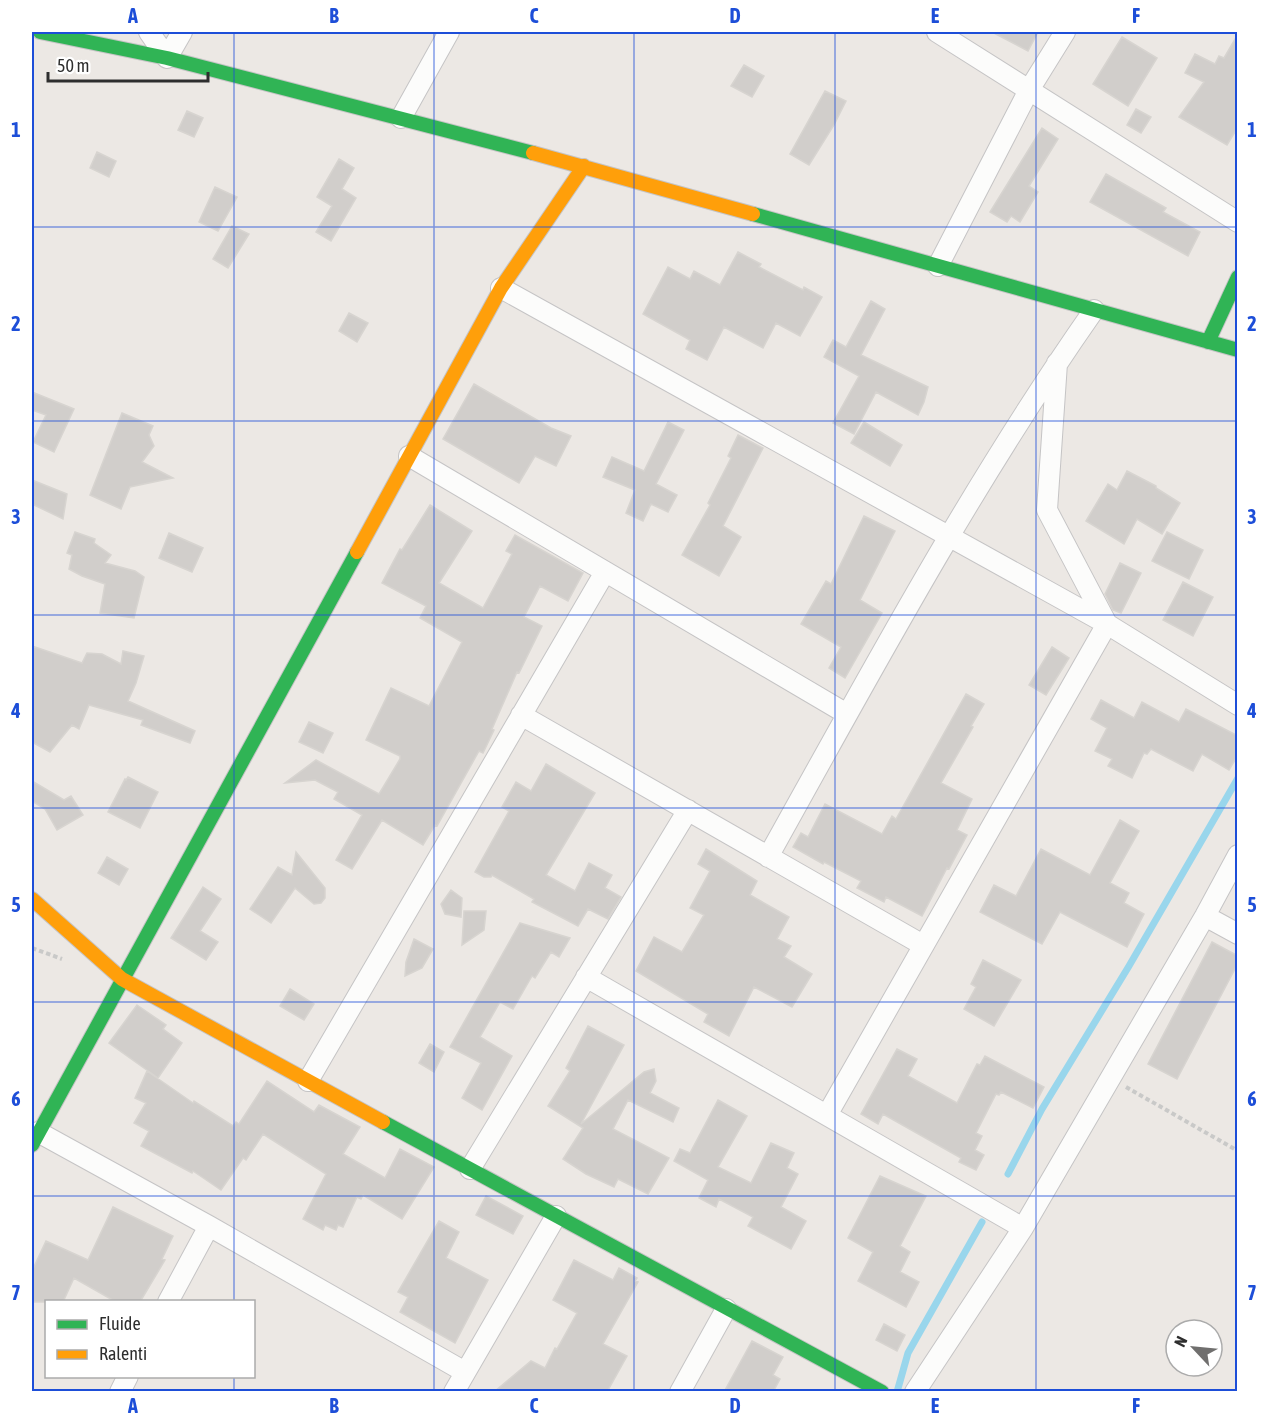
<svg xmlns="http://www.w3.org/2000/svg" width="1269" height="1423" font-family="'Asap Condensed',sans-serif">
	<rect width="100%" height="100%" fill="#ece8e4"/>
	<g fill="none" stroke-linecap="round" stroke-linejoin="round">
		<path stroke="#99d6ec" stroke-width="7" d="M1008,1174l34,-65 87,-143 109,-188
			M897,1392l11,-39 74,-131"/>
	</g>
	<path fill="#d1cecb" stroke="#d7d4d0" stroke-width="1.5" d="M992,32h46l-10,19z
		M1238,34v93l-11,18 -48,-28 25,-35 -19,-9 10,-19 20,10 4,-8 5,2z
		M1122,37l35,21 -29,48 -35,-22z
		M744,65l20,11 -12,21 -21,-11z
		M825,91l21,10 -12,24 -25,40 -19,-11z
		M1136,109l15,8 -10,16 -14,-8z
		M187,111l16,7 -9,19 -16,-7z
		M1042,128l16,11 -29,47 9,6 -18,30 -9,-6 -4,6 -17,-10z
		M97,152l19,9 -7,16 -19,-9z
		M339,159l15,9 -12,21 14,9 -25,43 -15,-9 16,-26 -15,-9z
		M1106,174l60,34 -3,4 37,20 -12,24 -98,-54z
		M215,187l22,10 -19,34 -19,-9z
		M232,226l17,8 -21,34 -15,-9z
		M738,252l23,12 -2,3 44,23 1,-3 18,10 -22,39 -24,-13 -13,25 -39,-21 -17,33 -21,-11 4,-9 -47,-26 25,-47 22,12 4,-8 26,14z
		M871,301l14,8 -24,46 67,32 -4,15 -6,13 -42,-23 -22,42 -21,-11 26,-47 -35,-19 9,-17 13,7z
		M349,313l19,10 -11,19 -18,-11z
		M474,384l77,44 20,8 -15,30 -21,-10 -16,27 -76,-44z
		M32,392l42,17 -20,43 -21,-10 13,-27 -14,-5z
		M122,413l31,13 -4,9 5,11 -12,16 31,16 -43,9 -9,22 -31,-14z
		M668,422l16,8 -28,54 21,11 -9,17 -17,-8 -8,17 -17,-8 9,-23 -32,-13 9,-20 32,14z
		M864,422l38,23 -12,21 -39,-23z
		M738,435l25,13 -40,78 18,11 -22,39 -37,-21 28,-50 -2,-2 23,-45 -3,-2z
		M1127,471l29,15v2l24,15 -18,31 -25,-15 -13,25 -38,-23 22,-37 9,6z
		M32,480l35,14 -4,25 -31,-15z
		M430,505l42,26 -33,52 44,25 29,-54 -6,-3 9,-16 68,38 -15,28 -28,-15 -16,31 18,9 -23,47 -2,-1 -25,57 2,1 -11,23 -4,-2 -42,75 -2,-1 -12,20 -41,-25 -30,49 -16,-9 26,-45 -28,-16 4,-7 -23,-12 -30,3 31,-23 63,34 21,-35v-3l-34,-16 25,-52 38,18 33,-64 -42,-24 6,-12 -44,-23 18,-34 2,1z
		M864,516l31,15 -35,69 22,13 -37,65 -16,-10 12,-21 -40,-23 25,-43 5,3z
		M75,532l20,7 -1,4 17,12 -6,8 30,8 9,6 -10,41 -34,-5 5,-29 -23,-8 -13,-7 3,-14 -5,-2z
		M1167,532l36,18 -14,29 -37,-18z
		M169,533l34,15 -11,24 -33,-14z
		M1120,563l21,10 -20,40 -8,-3 -8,-16z
		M1183,582l30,15 -20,39 -30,-16z
		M32,646l50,17 5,-10 15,1 19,10 2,-13 21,5 -8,27 -8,18 67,30 -5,12 -49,-18 2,-5 -54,-15 -10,24 -7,-4 -22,27 -18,-10z
		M1052,647l17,11 -23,37 -17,-10z
		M966,694l18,10 -13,22 2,1 -32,56 31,16 -15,31 10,5 -18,34 -2,-1 -25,48 -36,-19 -2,5 -27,-14 4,-7 -37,-19 -1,2 -30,-17 8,-14 7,4 17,-33 57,30 10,-18 4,3z
		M1101,700l33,18 8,-16 37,20 7,-13 52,27v19l-9,15 -27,-16 -9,17 -42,-22 -4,5 -3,-1 -12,25 -24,-12 4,-7 -17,-8 12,-23 -16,-9z
		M309,722l24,11 -10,20 -24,-11z
		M546,764l49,29 -49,82 29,16 14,-28 23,12 -7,13 16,9 -13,22 -20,-10 -10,17 -46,-24 2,-3 -42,-24 -1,2h-7l-9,-5 34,-61 -7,-4 14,-25 15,9z
		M128,777l30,15 -18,36 -32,-16 17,-33 1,1z
		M32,781l32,19 7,-4 12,19 -26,15 -12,-21 -13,-8z
		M1120,820l19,11 -29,52 19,10 -5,10 20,11 -17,33 -67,-35 -18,32 -62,-32 14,-27 22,11 25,-47 49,26z
		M706,849l51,32 -7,14 39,22 -12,22 14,7 -7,11 28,17 -20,33 -38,-20 -25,49 -25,-14 4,-8 -72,-43 18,-34 28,15 22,-37 -14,-7 20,-37 -12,-7z
		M296,852l29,36v10l-4,5 -7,1 -19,-16 -24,35 -21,-14 28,-42 14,8z
		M107,857l21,12 -9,16 -21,-12z
		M203,887l18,12 -21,32 18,11 -12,18 -35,-22z
		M451,890l11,8 -1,19 -16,-3 -4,-10z
		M464,911h22l-2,19 -22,15z
		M520,923l50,15 -11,19 -8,-5 -16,26 -3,-2 -19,33 -13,-7 -20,35 32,19 -30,54 -20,-12 19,-35 -31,-16z
		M414,939l19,10 -11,19 -17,8 1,-14z
		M1212,942l26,14v7l-61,116 -29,-15z
		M983,960l38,20 -27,46 -30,-17 12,-22 -5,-3z
		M290,989l24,15 -10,16 -24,-14z
		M137,1005l29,20 -3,4 19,14 -24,35 -49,-35z
		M588,1026l36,19 -43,79 63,-52 10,-3 2,12 -6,12 29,15 -6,14 -45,-22 -15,29 56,29 -21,36 -30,-15 -4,8 -28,-13 -23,-15 20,-31 -35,-22 22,-35 -4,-3z
		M430,1044l14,8 -10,20 -15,-9z
		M897,1049l20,10 -9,17 49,27 20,-39 3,1 5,-9 59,31 -11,21 -32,-16 -2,3 -3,-1 -20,39 6,3 -7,14 9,5 -8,15 -17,-8 2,-4 -78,-44 -5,10 -17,-10z
		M147,1071l46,32 1,-2 39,25 3,-4 3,2 28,-43 47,31 5,-7 41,22 -17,27 42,24 15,-29 34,18 -32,52 -39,-24 -2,4 -4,-2 -14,30 -5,-2 -2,5 -11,-5 -2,5 -20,-11 23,-45 -63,-40 -17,26 -3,-2 -22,32 -28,-19 -1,2 -51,-27 8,-15 -15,-8 12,-20 -11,-5z
		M718,1100l29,16 -29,51 33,16 20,-40 23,10 -7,15 11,6 -17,33 25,14 -15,28 -43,-23 5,-9 -34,-18 -3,8 -17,-9 9,-18 -34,-19 6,-12 10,4z
		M880,1176l46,20 -26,50 10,6 -10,20 19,10 -13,25 -48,-26 15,-29 -25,-14z
		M486,1196l37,20 -10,18 -37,-19z
		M113,1207l60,29 -11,23 3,1 -25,42h-24l-42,-24 -11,24h-31v-31l14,-30 42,19z
		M439,1221l20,11 -13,26 42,22 -33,63 -55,-31 8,-15 -10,-5z
		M574,1260l39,20 6,-12 18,10 -2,3 3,1 -35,62 24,12 -20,36h-113l37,-31 14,7 10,-20 2,1 20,-36 -24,-13z
		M884,1324l21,11 -8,16 -21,-11z
		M752,1341l31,16 -10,18 7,4 -7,13h-49z"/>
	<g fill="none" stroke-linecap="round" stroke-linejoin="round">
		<g stroke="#c5c4c5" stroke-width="22">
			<path id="street" d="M149,32l18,26 15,-26
				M937,32l301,190
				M401,118l48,-86
				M938,266l91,-176 36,-58
				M501,288l606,336 131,81
				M409,456l438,258
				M521,715l402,230
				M768,857c103,-185 204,-373 326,-547
				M1205,916l33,18
				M586,977l437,251
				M308,1081l297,-509
				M827,1115l280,-491 -60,-114 10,-147
				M38,1132l171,94 256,146
				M470,1169l218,-359
				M168,1302l41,-76
				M120,1392l8,-16
				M454,1392l102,-176
				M680,1392l46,-83
				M915,1392l108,-164 182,-312 33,-61"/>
		</g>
		<g stroke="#c5c4c5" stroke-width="16">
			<path id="fast" d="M40,32l127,26 366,95
				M753,214l485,136
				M1208,342l30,-65
				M383,1122l499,270
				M32,1145l325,-593"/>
		</g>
		<g stroke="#c5c4c5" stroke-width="16">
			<path id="slow" d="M533,153l220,61
				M357,552l144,-264 83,-122
				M32,899l90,80 261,143"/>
		</g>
		<path stroke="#c9c9c8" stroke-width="4" stroke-dasharray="4.5 3" stroke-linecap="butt" d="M32,948l30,11
			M1126,1087l112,64"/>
		<use href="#street" stroke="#fcfcfb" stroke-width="20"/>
		<use href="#fast" stroke="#30b455" stroke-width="14"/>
		<use href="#slow" stroke="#ff9f0a" stroke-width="14"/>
	</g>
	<path fill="none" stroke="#1d4ed8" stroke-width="1.5" stroke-opacity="0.55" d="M234,32v1270M434,32v1360M634,32v1360M835,32v1360M1036,32v1360M32,227h1206M32,421h1206M32,615h1206M32,808h1206M32,1002h1206M32,1196h1206M234,1376v16"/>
	<rect width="1269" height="1423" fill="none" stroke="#ffffff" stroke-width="66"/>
	<rect x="45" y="1300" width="210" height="78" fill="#ffffff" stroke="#ababab" stroke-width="1.5"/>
	<rect x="57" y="1320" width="30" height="9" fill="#30b455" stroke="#ababab" stroke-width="1.5"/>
	<text x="99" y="1330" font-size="18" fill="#2e2e2e">Fluide</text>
	<rect x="57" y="1350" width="30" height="9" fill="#ff9f0a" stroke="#ababab" stroke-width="1.5"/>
	<text x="99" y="1360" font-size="18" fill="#2e2e2e">Ralenti</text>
	<g transform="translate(1194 1348) rotate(296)"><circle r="28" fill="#ffffff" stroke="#ababab" stroke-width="1.5"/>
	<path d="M0-4.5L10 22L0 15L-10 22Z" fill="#706f6e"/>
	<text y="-9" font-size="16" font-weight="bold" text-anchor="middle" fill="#2e2e2e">N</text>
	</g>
	<path d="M48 72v9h160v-9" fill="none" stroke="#2e2e2e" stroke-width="3"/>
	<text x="57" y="72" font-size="18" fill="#2e2e2e" stroke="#ffffff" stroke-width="4.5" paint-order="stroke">50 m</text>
	<rect x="33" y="33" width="1203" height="1357" fill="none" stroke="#1d4ed8" stroke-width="2"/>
	<g font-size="20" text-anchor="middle" font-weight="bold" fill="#1d4ed8">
		<text x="133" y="23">A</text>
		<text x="334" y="23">B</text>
		<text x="534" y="23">C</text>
		<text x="735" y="23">D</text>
		<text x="935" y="23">E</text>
		<text x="1136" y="23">F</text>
		<text x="16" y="137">1</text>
		<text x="1252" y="137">1</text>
		<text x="16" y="331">2</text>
		<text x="1252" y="331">2</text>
		<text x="16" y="524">3</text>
		<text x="1252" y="524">3</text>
		<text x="16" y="718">4</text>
		<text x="1252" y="718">4</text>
		<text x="16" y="912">5</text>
		<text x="1252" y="912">5</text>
		<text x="16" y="1106">6</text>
		<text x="1252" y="1106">6</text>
		<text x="16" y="1300">7</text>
		<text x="1252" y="1300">7</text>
		<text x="133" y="1413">A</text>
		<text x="334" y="1413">B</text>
		<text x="534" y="1413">C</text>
		<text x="735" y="1413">D</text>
		<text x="935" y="1413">E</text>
		<text x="1136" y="1413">F</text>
	</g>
</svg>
